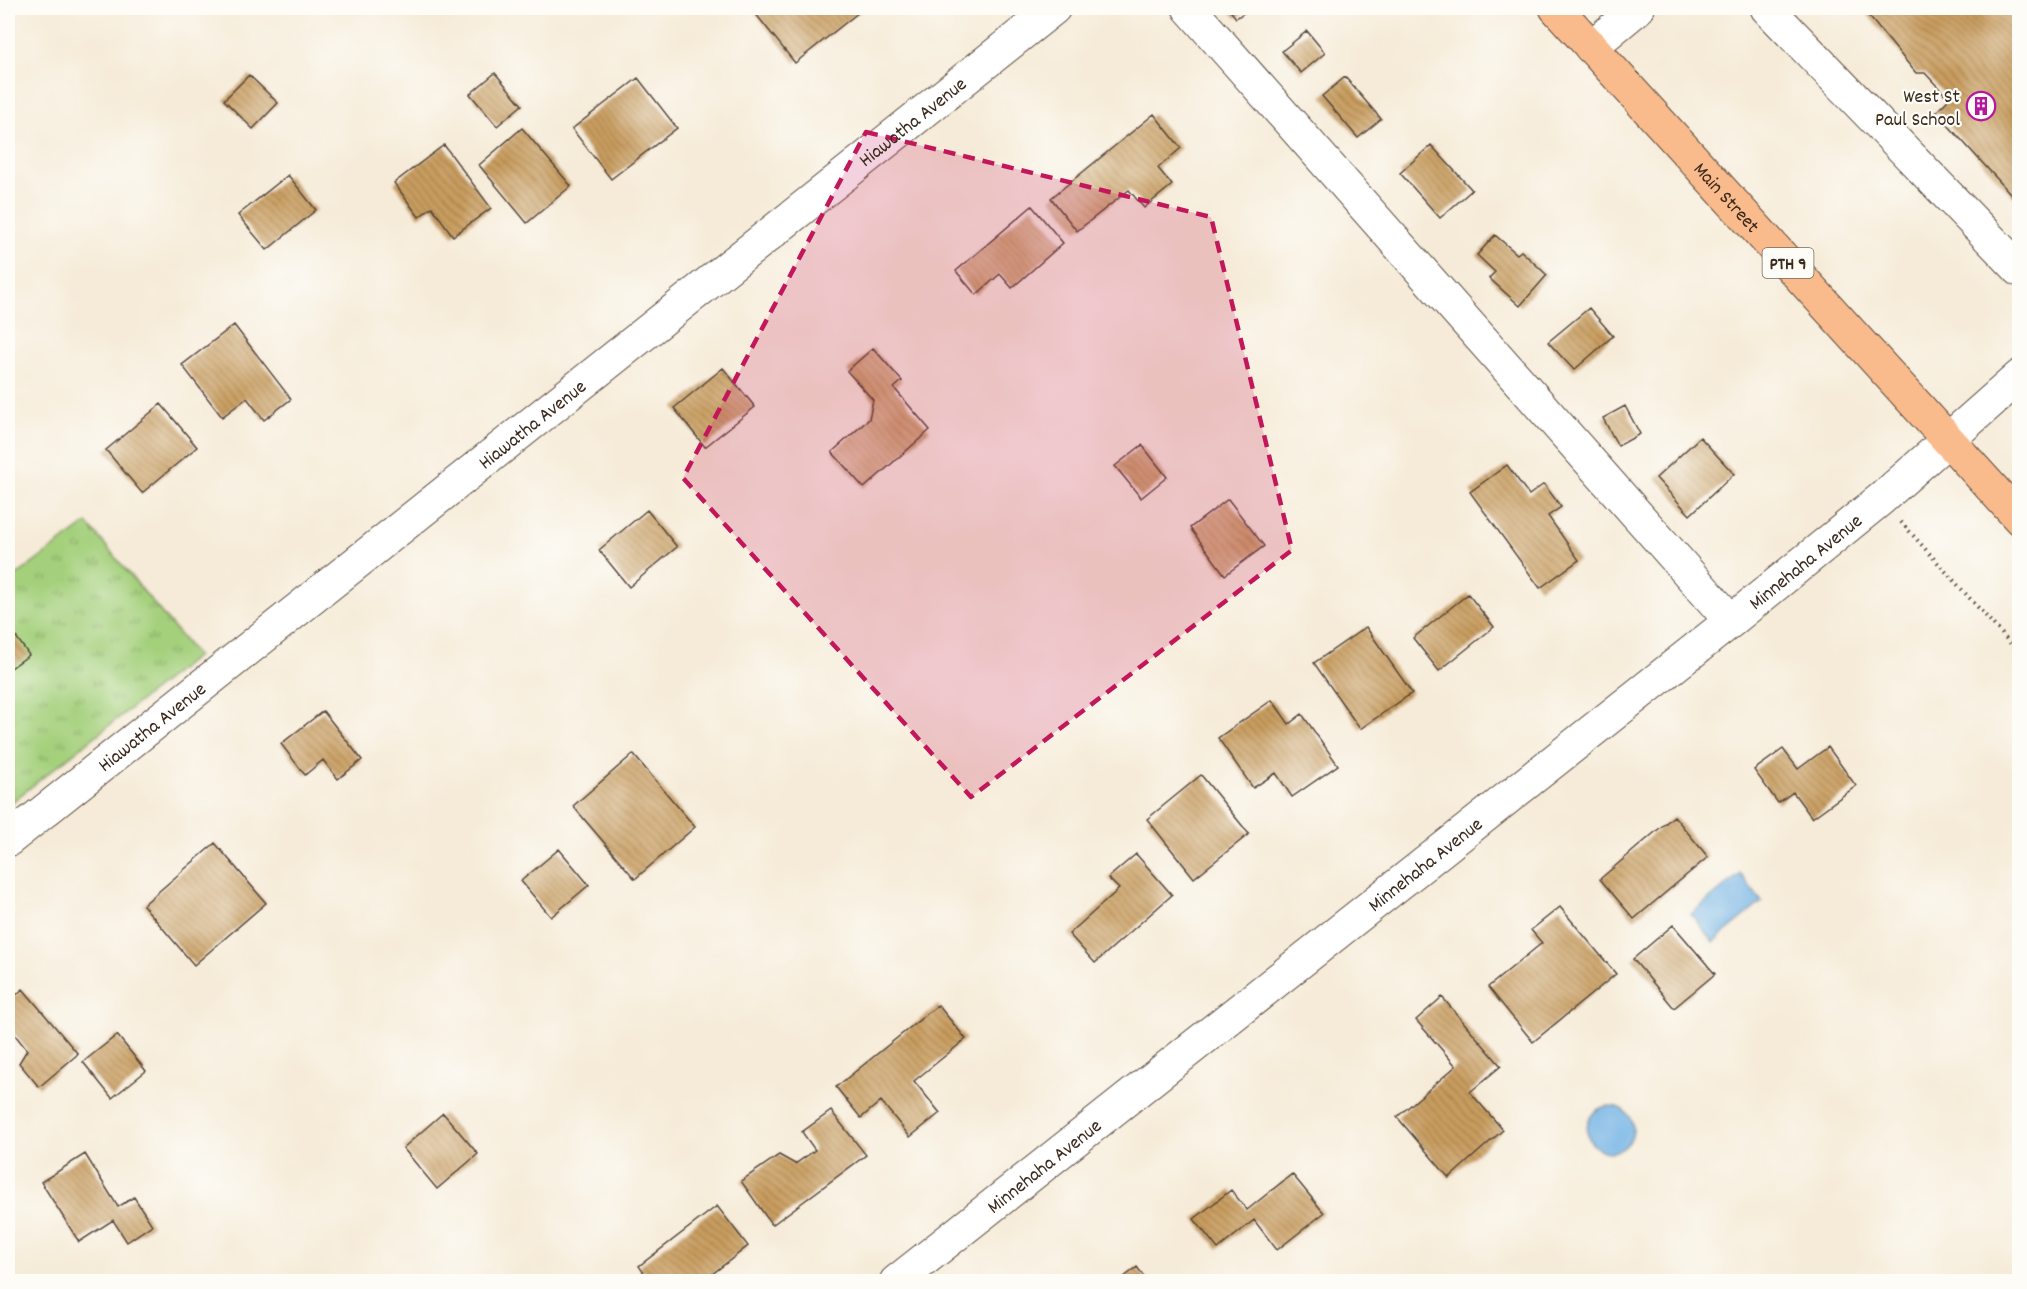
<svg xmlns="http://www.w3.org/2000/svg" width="2027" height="1289" font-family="Dekko,sans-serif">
	<defs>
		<pattern id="grass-tufts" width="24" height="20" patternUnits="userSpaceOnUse" patternTransform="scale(1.5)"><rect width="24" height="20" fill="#a4d07c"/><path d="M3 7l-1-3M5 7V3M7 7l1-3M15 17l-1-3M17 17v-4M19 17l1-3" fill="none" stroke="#87a965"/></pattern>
		<pattern id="building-back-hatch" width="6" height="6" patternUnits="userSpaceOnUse" patternTransform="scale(1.5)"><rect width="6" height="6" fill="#c99d5f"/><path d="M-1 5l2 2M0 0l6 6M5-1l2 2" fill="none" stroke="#a4804e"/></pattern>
	</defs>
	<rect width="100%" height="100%" fill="#fdfcf7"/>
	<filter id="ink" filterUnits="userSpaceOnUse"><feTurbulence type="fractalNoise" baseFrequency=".0167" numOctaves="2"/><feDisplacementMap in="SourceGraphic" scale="12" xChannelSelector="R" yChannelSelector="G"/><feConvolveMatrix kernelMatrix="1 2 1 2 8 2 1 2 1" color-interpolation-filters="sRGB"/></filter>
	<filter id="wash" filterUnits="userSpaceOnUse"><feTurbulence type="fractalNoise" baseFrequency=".008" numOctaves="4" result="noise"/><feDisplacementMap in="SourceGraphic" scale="24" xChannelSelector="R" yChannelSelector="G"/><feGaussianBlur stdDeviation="1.35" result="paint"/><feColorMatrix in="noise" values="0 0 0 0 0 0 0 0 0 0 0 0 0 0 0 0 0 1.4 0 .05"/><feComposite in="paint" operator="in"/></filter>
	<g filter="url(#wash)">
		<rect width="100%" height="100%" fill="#f6ebd8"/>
		<path fill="url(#grass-tufts)" stroke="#707d4d" stroke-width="1.5" d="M87,523l110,133 -189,149v-223z"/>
		<path fill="#6fb1e4" stroke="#556e81" stroke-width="1.5" d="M1740,874l22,28 -49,40 -22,-28z
			M1587 1129a23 23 0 1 1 46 0a23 23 0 1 1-46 0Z"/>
		<g id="blocks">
			<path fill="url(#building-back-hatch)" d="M751,8h113l-69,55z
				M1228,8h23l-15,10z
				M1862,8h158v196l-84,-92 13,-13 -24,-26h-9z
				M1307,31l18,22 -24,20 -19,-22z
				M495,73l27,32 -25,21 -27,-32z
				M249,75l29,28 -25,26 -29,-29z
				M1345,77l36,42 -23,19 -36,-42z
				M638,78l39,50 -66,51 -39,-50z
				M1154,114l27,34 -23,20 14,17 -28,23 -15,-18 -52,41 -26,-33z
				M522,128l49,58 -44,37 -48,-58z
				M444,145l47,63 -38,28 -21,-29 -13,10 -25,-34z
				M1431,145l41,45 -32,28 -40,-45z
				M288,175l28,35 -49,40 -29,-35z
				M1032,206l31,37 -51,45 -12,-14 -24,21 -20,-24z
				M1495,235l22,19 4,-3 26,24 -27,31 -31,-28 6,-6 -18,-17z
				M1589,308l24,28 -39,34 -26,-28z
				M234,325l57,74 -27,21 -17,-22 -25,19 -40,-52z
				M873,348l29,33 -8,7 36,42 -66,58 -32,-36 37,-33 4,-19 -26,-29z
				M723,368l32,39 -50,40 -31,-39z
				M161,404l36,43 -55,46 -36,-43z
				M1625,406l15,28 -22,12 -15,-28z
				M1700,437l34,37 -44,41 -34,-37z
				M1142,445l25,32 -26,21 -26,-32z
				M1507,465l22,30 15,-11 17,23 -13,9 31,44 -39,28 -70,-96z
				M1228,499l36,47 -39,29 -35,-47z
				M647,510l30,37 -48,40 -30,-37z
				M1468,594l26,33 -55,44 -26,-33z
				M1366,627l46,66 -52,36 -46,-66z
				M12,631l17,24 -21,15v-36z
				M1272,700l17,24 13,-10 36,51 -46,32 -16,-24 -23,15 -35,-50z
				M323,711l39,49 -24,19 -15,-19 -18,15 -24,-31z
				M1828,747l28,39 -44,32 -19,-26 -15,11 -24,-33 29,-21 15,20z
				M633,754l62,73 -60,52 -62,-73z
				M1201,775l48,59 -55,44 -47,-59z
				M1674,816l34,41 -74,62 -34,-40z
				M215,843l51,60 -72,62 -51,-60z
				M559,849l30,36 -38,32 -30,-36z
				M1136,854l36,41 -77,68 -26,-29 50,-45 -11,-11z
				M1560,907l56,67 -83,68 -45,-55 54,-44 -11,-13z
				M1673,925l42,49 -41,34 -41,-49z
				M23,989l55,65 -39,33 -20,-24 8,-13 -19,-24v-24z
				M1442,997l59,69 -31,26 33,38 -54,48 -52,-61 59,-51 -40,-46z
				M938,1005l28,34 -52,42 26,32 -30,24 -29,-36 -20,17 -25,-31z
				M117,1035l29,36 -34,27 -29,-36z
				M831,1111l35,44 -94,70 -31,-44 38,-26 16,9 20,-14 -13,-18z
				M443,1113l35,41 -41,35 -34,-41z
				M85,1154l33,53 16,-10 18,28 -25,17 -14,-22 -34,22 -38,-60z
				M1292,1174l32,39 -47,37 -23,-30 -36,29 -24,-30 37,-29 16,20z
				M717,1206l31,40 -46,36h-52l-11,-16z
				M1137,1267l11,15h-30z"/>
		</g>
	</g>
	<g filter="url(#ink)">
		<use href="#blocks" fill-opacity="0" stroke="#57473a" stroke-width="1.5"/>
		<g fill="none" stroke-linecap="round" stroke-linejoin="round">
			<g stroke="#57473a" stroke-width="35">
				<g id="minor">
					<path d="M1189,8l542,613"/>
					<path d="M1767,8l253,262"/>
					<path d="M1591,47l47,-39"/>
					<path id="s1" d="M8,840l1046,-832"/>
					<path id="s2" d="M896,1282l835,-661 150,-122 139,-123"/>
				</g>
			</g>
			<g stroke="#57473a" stroke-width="35">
				<g id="major">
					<path id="s3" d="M1556,8l464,511"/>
				</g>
			</g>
			<path stroke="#57473a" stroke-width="4" stroke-dasharray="1.5 4.5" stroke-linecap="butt" d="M1901,522l119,132"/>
			<use href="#minor" stroke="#fff" stroke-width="33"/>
			<use href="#major" stroke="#fabb8c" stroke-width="33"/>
		</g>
	</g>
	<path fill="#c2185b" fill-opacity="0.2" stroke="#c2185b" stroke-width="4.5" stroke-dasharray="12 8" stroke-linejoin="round" d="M866,132l345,85 81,333 -321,247 -288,-319z"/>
	<defs>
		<g id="building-ring" transform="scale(1.5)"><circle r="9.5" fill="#fdfcf7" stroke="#b5179e" stroke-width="1.5"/><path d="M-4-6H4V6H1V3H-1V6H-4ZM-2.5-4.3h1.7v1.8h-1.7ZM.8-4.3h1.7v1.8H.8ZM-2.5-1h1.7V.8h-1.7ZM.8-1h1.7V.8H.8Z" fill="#b5179e"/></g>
	</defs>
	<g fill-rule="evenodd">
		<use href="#building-ring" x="1981" y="106"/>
	</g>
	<g text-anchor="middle" stroke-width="4.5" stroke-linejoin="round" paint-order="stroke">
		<rect fill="#fdfcf7" stroke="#75695f" stroke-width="1.5" x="1762.5" y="248" width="51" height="30" rx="4.5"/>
		<g font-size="18" font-weight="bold" fill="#3b2a1e">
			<text x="1788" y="269">PTH 9</text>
		</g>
		<g font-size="20" fill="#3b2a1e" stroke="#fdfcf7" text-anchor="end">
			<text x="1960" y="102">West St<tspan x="1960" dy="23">Paul School</tspan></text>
		</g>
		<g font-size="20" fill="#3b2a1e" stroke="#fdfcf7">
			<text dy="7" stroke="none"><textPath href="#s1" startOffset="1155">Hiawatha Avenue</textPath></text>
			<text dy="7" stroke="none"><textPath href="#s3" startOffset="255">Main Street</textPath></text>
			<text dy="7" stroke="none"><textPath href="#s1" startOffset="669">Hiawatha Avenue</textPath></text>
			<text dy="7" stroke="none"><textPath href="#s2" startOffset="1160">Minnehaha Avenue</textPath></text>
			<text dy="7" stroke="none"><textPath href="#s1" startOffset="183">Hiawatha Avenue</textPath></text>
			<text dy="7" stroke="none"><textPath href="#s2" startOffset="674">Minnehaha Avenue</textPath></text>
			<text dy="7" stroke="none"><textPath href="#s2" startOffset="188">Minnehaha Avenue</textPath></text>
		</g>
	</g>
	<rect width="2027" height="1289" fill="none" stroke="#fdfcf7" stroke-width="30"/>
</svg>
